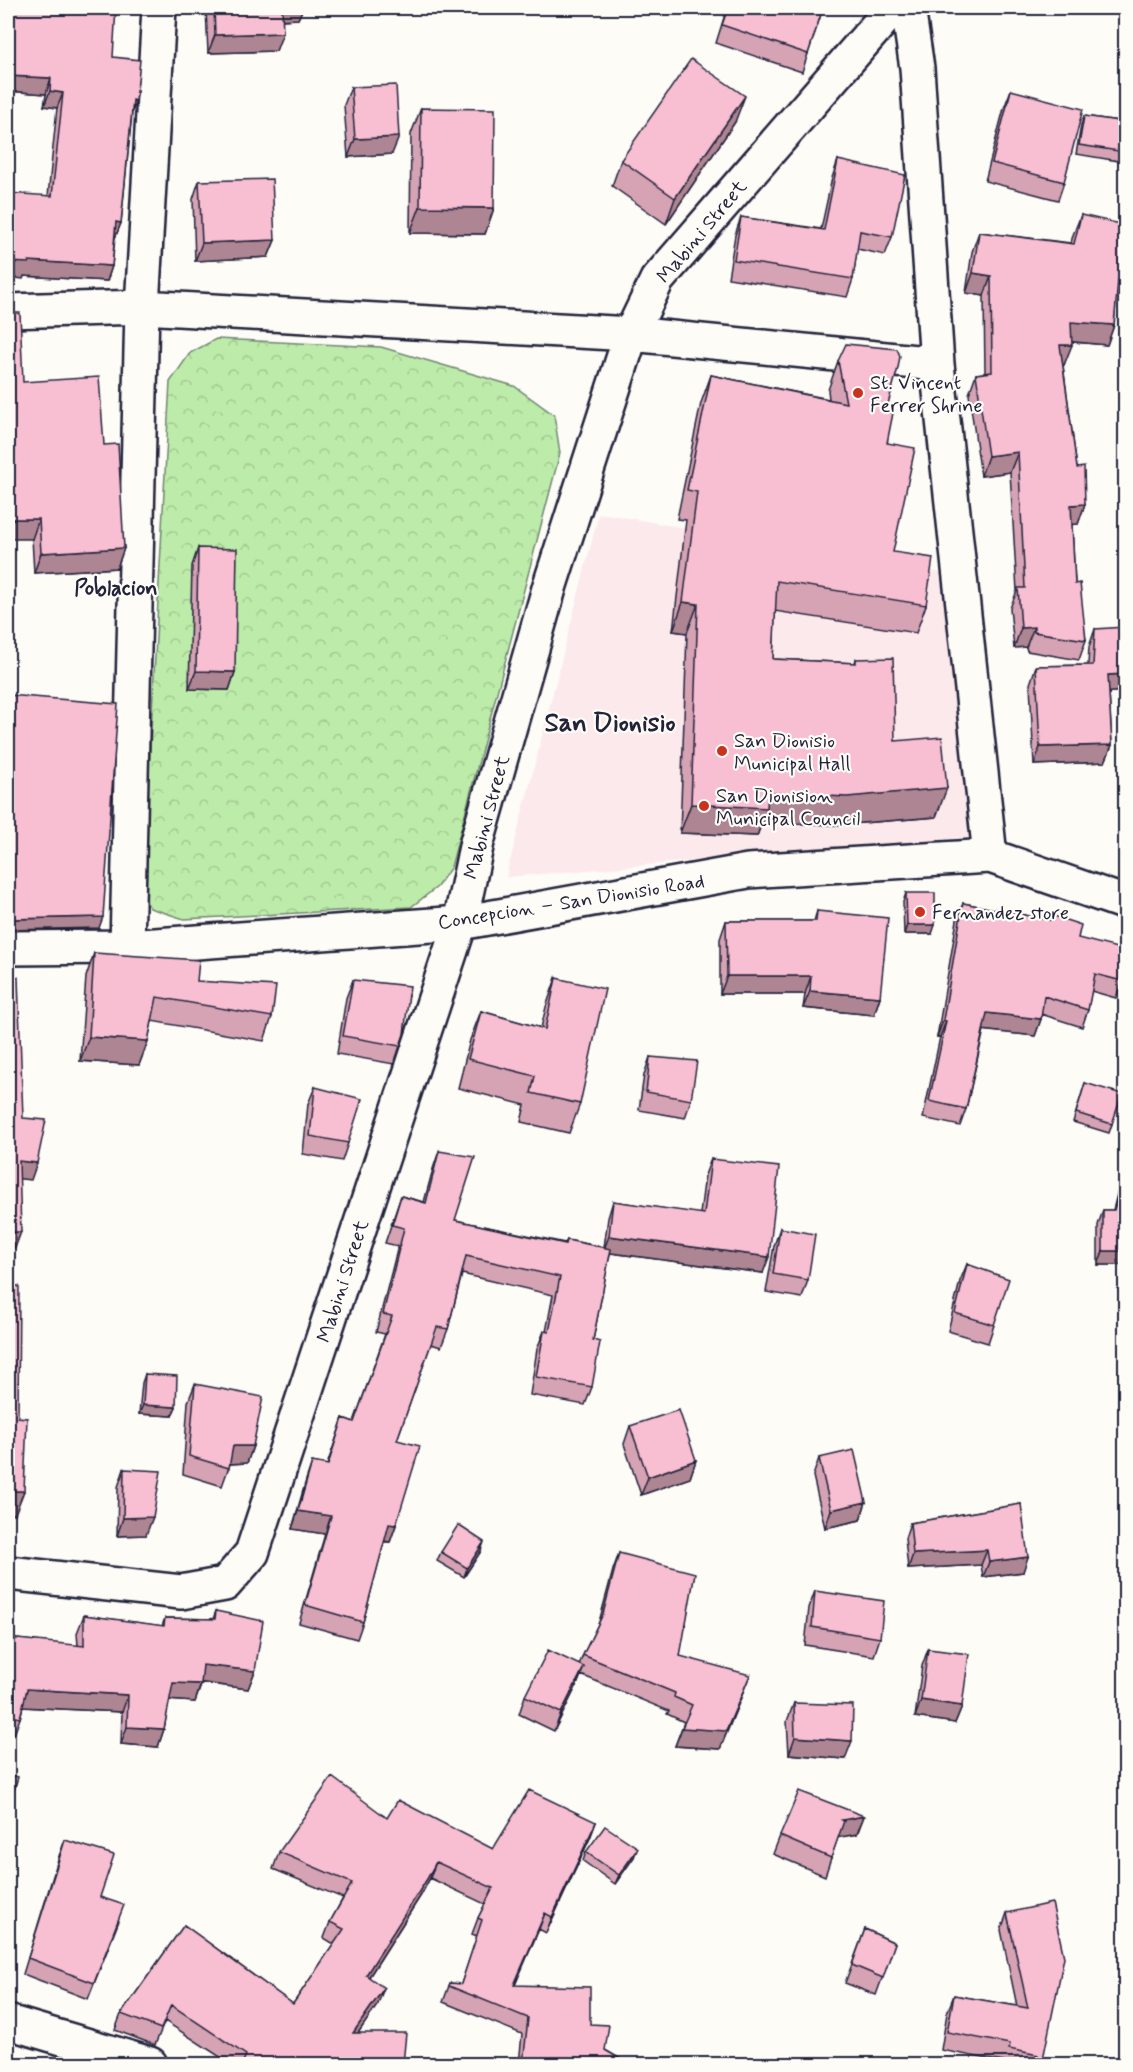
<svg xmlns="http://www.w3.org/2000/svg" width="1133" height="2072" font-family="Mynerve,sans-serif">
	<defs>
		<pattern id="park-crowns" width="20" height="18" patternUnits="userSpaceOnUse" patternTransform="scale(1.5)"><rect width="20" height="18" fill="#bdeba9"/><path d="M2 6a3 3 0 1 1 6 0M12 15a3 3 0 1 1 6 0" fill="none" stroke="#a2c992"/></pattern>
	</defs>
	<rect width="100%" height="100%" fill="#fdfcf7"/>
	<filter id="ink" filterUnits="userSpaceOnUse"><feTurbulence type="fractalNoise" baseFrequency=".0167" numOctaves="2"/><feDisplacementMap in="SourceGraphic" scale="12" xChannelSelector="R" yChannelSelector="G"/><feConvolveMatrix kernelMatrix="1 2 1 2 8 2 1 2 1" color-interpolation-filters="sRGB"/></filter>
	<g filter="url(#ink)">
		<path fill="#fce9ec" d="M599,513l343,60 29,264 -465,40z"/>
		<path fill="url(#park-crowns)" stroke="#708672" stroke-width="1.5" d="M216,339l165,8 133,39 40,29 6,38 -109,414 -14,20 -26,20 -227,12 -34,-11 -8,-13 28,-513 20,-29z"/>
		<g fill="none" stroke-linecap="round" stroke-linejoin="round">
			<g stroke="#22223b" stroke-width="38">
				<path id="minor" d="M908,8l9,60 20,296 53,492
					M8,311l134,-4 489,27 306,30
					M127,947l15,-640 17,-299
					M8,1573l173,19 44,-8 27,-31 208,-630 17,-81 73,-257 81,-251 26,-54 236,-272
					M8,2022l142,42"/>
			</g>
			<g stroke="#22223b" stroke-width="38">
				<path id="major" d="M8,948l119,-1 333,-24 288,-52 242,-15 136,47"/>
			</g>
			<use href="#minor" stroke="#fdfcf7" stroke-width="33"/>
			<use href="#major" stroke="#fdfcf7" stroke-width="33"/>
		</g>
		<path fill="#d5a3b4" stroke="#22223b" stroke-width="1.5" d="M8,8l105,49 23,44 -4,12 -11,110 -6,15 -3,28 -5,15 -83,-5 -1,3 25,-83 9,-88 -13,-2 2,-12 -38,-3z
			M206,8h97l-5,11 -16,1 -6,31 -68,2z
			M727,8h96l-21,64 -86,-29z
			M351,87l41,67 -44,3 -4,-52z
			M1011,90l53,92 -6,18 -73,-19 19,-73z
			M421,108l73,100 -9,26 -75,-1 1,-99z
			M1084,116l41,6v40l-49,-8 5,-29z
			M735,122l-69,102 -54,-38 9,-26z
			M838,160l54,77 -7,18 -28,-6 -4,30 -6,18 -119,-19 7,-43 6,-18 80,12 11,-51z
			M199,181l76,59 -7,17 -73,4 -2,-62z
			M1081,215l37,66 -4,44 -7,20 -35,-3 -8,23h-1l14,103 8,36 -7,20h-6l3,60 11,56 -7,20 -52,-9 -1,-4 -12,1 -4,-40 7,-17 -7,-119 -29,4 -12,-82 7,-20 9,-1 -1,-77 -18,-3 6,-41 7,-20 92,11 2,-8z
			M838,361l48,50 7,141 33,53 -10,28 -141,-22 -2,48 82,4 1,-4 39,82 41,76 -99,8 -75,-3 -5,14 -77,-3 7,-200 -14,-2 13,-111 -9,-1 24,-116 10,-28 118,24 -1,-9z
			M23,382l81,63 20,103 -7,20 -83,5z
			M198,548l37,124 -6,18 -40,-1 3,-123z
			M1095,629l30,45v17l-16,1 3,53 -7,17 -71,3 -4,-81 6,-18 52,-1 1,-18z
			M1125,859v24l-5,-2z
			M906,893l26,41h-28l-1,-32z
			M963,903l86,17 2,-5 27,23 44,43 -6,17 -25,-7 -3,19 -6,17 -41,-13v5l-6,17 -51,-6 -18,79 -6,17 -37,-8 17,-81h-3l20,-117z
			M817,911l63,86 -6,18 -71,-7 2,-14h-85v-55l6,-18h88z
			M94,953l103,28 75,36 -8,24 -112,-20 -4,20 -9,24 -59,-4 6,-84z
			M556,978l24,126 -11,29 -48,-11 4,-17 -67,-17 12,-48 11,-29 60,17 5,-21z
			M353,980l51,54 -10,30 -57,-10 9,-56z
			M650,1057l41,43 -6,18 -46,-8 5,-35z
			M1085,1083l27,41 -3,9 -36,-11z
			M315,1087l33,56 -6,18 -39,-7 5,-50z
			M439,1151l16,69 110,23 2,-3 37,7 4,-29 5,-17 87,13 5,-39 6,-16 52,114 -153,-20 -17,87 -1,47 -7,18 -55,-10 7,-46 7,-18 2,1 7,-37 -91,-21 -14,55 -7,18 -10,-3 -34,96 -1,85 -6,17h-6l-21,80 -6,17 -58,-16 26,-89 -33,-5 14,-49 6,-18 15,3 16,-47 11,4 31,-88 -9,-2 22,-86 -13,-3 16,-47 23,6 9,-33z
			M1125,1162v103h-27v-40l5,-15h10z
			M780,1228l28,52 -6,18 -36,-6 8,-46z
			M967,1264l27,61 -6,18 -40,-12 12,-50z
			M145,1374l27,42 -33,-2 3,-31z
			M195,1384l58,62 -6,17 -17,1 -8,22 -39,-12 5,-72z
			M630,1426l66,34 -6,18 -49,17 -17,-51z
			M819,1458l47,44 -6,18 -35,8 -12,-52z
			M124,1469l22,66 -29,1 1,-49z
			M1021,1504l2,68 -40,5 -2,-12 -73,4 -3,-31 5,-15z
			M481,1551l-17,26 -27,-16 4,-9z
			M619,1553l61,103 63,37 -23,56 -45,-3 9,-24 -17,-8 2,-3 -88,-36 -4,10 -23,46 -35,-17 6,-18 54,-31 4,-10 16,-33 14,-52z
			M815,1591l65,47 -6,18 -69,-11 4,-37z
			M216,1611l39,60 -7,18 -46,-6 -7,19 -26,-2 -5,29 -6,18 -37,-3 1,-32 -99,-5 -3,11 -6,17 -6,-1v-96l70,8 -1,-13 7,-18 78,11 3,-8 48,1z
			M928,1649l34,57 -7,17 -40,-6 7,-51z
			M794,1703l51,56 -56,-5 -2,-33z
			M864,1816l-7,18 -19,3 -13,39 -52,-22 7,-18z
			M387,1818l106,31 103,-27 -6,16 -44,95 -7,-4 -24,56 75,39 15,26 24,14h-110l3,-30 -79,-32 7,-19 11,1 16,-48 -5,-2 6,-16 7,-14 -55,-26 -9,17 -52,82 9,27 -20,29 45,31h-172l-66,-43 -10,24 -40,-15 6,-16 63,-89 109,79 41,-60 -10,-6 6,-16 13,-24 -70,-29 6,-17z
			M65,1840l35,57 19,24 -31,78 -65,-25 36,-118z
			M586,1852l48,5 -19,27 -32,-23z
			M1007,1913l35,151h-39l1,-2 -63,-12 6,-37 7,-18 63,11 -16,-76z
			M865,1929l30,14 -19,52 -31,-12z"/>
		<path fill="#ae8592" stroke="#22223b" stroke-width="1.5" d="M279,8h24l-5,11 -23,1z
			M283,33l-7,18 -68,2 7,-18z
			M8,76l43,2 -5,16 -38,-3z
			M50,91l13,2 -6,15 -13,-2z
			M745,96l-10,26 -69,102 9,-26z
			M133,100l3,1 -6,15z
			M399,137l-7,17 -44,3 7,-18z
			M420,207l74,1 -9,26 -75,-1z
			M116,222l5,1 -6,15h-5z
			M275,240l-7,17 -73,4 7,-18z
			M29,261l83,5 -5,15 -83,-5 -1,3 -15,-2v-15z
			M973,273l18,3 -7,20 -18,-3z
			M1071,322l43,3 -7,20 -43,-4z
			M1060,345h12l-8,20h-11z
			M1018,452l-8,20 -29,4 7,-20z
			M1085,504l-7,20 -14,1 7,-20z
			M8,519h31l-7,20h-24z
			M124,548l-7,20 -83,5 7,-20z
			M683,602l15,2 -11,29 -14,-2z
			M1034,627l-8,20 -12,1 7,-20z
			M196,671l39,1 -6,18 -40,-1z
			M1125,674v17l-23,2 6,-18z
			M1112,745l-7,17 -71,3 6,-18z
			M947,788l-11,29 -99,8 -75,-3 -5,14 -77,-3 11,-29 77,-11z
			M103,917l-4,11 -91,2v-11z
			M907,925h28l-3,9h-28z
			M727,976h84l-6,18h-85z
			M810,991l70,6 -6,18 -71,-7z
			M987,1013l54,6 -6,17 -54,-6z
			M943,1020l3,1 -6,16h-3z
			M89,1037l59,4 -9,24 -59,-4z
			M19,1161l18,2 -6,17 -19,-2z
			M8,1232h13l-6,16 -7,1z
			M609,1236l160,21 -6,16 -160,-21z
			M1103,1251h22v14h-27z
			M143,1405l33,2 -4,9 -33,-2z
			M233,1446h20l-6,17 -20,1z
			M696,1460l-6,18 -49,17 7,-18z
			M8,1491h16l-9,23h-7z
			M866,1502l-6,18 -35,8 6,-18z
			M298,1511l33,5 -6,18 -33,-5z
			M153,1517l-7,18 -29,1 6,-18z
			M389,1524l7,1 -6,17 -7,-1z
			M484,1542l-3,9 -17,26 3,-9z
			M987,1550l-6,15 -73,4 5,-15z
			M1028,1557l-5,15 -40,5 6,-15z
			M203,1665l52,6 -7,18 -51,-7z
			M584,1667l-7,18 -23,46 7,-18z
			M750,1675l-30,74 -45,-3 7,-18z
			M173,1683l28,1 -6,18 -29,-2z
			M27,1689l101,6 -6,17 -101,-5z
			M921,1700l41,6 -7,17 -40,-6z
			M127,1727l37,2 -6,18 -37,-3z
			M795,1737l57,4 -7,18 -56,-5z
			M864,1816l-7,18 -21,4 6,-18z
			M596,1822l-6,16 -44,95 6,-16z
			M638,1848l-4,9 -19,27 4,-9z
			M436,1862l-6,16 -9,17 -61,96 6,-16z
			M545,1913l-6,16 -31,72 6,-16z
			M384,1988l-6,16 -31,45 6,-16z"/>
		<path fill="#f8bed1" stroke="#22223b" stroke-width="1.5" d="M8,8h108l-3,49 27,3 -4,41 -3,-1 -12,123 -5,-1 -4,44 -83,-5v2l-21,-1v-69l44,3 11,-103 -13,-2 1,-13 -43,-2z
			M214,8h68l1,25 -68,2z
			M728,8h95l-15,46 -86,-29z
			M691,59l54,37 -70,102 -54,-38z
			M396,85l3,52 -44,2 -4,-52z
			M1011,90l72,19 -19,73 -72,-19z
			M421,108l74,1 -1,99 -74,-1z
			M1084,116l41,6v30l-46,-7z
			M838,160l67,15 -13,62 -32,-6 -7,48 -119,-19 7,-43 83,13z
			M272,179l3,61 -73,3 -3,-62z
			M1081,215l44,10v22l-7,34 -4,44 -43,-3 1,23h-12l17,123 7,-1 1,37 -14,1 4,79 5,-1 6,57 -52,-8v-5l-13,1 -3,-40h7l-7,-136 -30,4 -12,-82 16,-2 -1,-96 -18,-3 6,-41 95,12z
			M8,313h12l3,69 76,-5 5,68 14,-1 6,104 -83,5 -2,-34h-31z
			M846,344l51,5 3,7 -2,12 -12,43 7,2 -6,30 28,5 -22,104 40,6 -7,47 -149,-24 -4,78 83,4v-4l37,-1 2,83 47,-4 5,51 -100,9 -79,-4 -1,15 -76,-4 7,-200 -15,-2 14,-110 -10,-2 24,-115 135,28 -8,-42z
			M198,548l39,1 -2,123 -39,-1z
			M8,589h2l-2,40z
			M1125,627v47l-17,1 4,70 -72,2 -4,-81 57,-1 2,-36z
			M8,695l110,9 -15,213 -95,2z
			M906,893h29v32h-28z
			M963,903l87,17 1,-5 30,10 -3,13 47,12v20l-3,11 -27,-7 -7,36 -44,-14 -3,23 -54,-6 -21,96 -37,-8 17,-80 -3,-1z
			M817,911l71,7 -8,79 -70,-6 1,-15h-84l-1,-55h90z
			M94,953l105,7 -2,21 79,5 -4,31 -115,-20 -9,44 -59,-4z
			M8,977h10l5,141 23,2 -9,43 -18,-2 2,71h-13z
			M556,978l49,11 -25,115 -49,-11 4,-17 -67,-17 13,-48 64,18z
			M353,980l57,6 -6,48 -4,12 -57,-10z
			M650,1057l47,4 -6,39 -45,-8z
			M1085,1083l37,11 -10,30 -36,-11z
			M315,1087l47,12 -14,44 -38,-7z
			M439,1151l36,6 -20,63 111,24 1,-4 44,9 -18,91 7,2 -8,45 -56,-10 8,-46 5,1 11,-55 -94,-21 -18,73 -11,-2 -40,113 23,6 -24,79 -7,-1 -26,98 -58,-17 26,-89 -33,-5 14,-49 16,3 15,-47 11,4 38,-106 -9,-2 21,-86 -12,-3 9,-29 25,7z
			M711,1159l68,8 -10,90 -160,-21 4,-35 91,13z
			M1125,1168v83h-22v-41h11z
			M780,1228l35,6 -7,46 -35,-6z
			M967,1264l42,15 -15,46 -39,-12z
			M8,1286h11l-1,131 9,1 -3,73h-16z
			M145,1374l32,2 -1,31 -33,-2z
			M195,1384l68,13 -10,49h-20l-4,22 -40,-12z
			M679,1410l17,50 -48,17 -18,-51z
			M854,1450l12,52 -35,8 -12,-52z
			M124,1469l37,2 -8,46 -30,1z
			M1021,1504l7,53 -39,5 -2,-12 -74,4 -3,-31z
			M458,1525l26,17 -17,26 -26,-16z
			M619,1553l76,20 -15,83 70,19 -24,56 -44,-3 10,-23 -18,-8 1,-4 -92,-38 20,-41z
			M815,1591l69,10 -4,37 -68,-11z
			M216,1611l47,10 -8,50 -52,-6 -2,19 -28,-1 -9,46 -37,-2 1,-32 -101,-6 -7,29 -12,-3v-77l76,8v-31l80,11 1,-8 50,1z
			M928,1649l41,5 -7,52 -41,-6z
			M548,1650l36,17 -23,46 -36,-17z
			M794,1703l59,2 -1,36 -57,-4z
			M8,1774l10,3 -10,34z
			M332,1777l55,41 11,-18 95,49 36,-59 67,32 -44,95 -7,-4 -31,72 76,2v37l19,1 -4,25 24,14h-106l5,-46 -79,-32 1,-3 11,1 21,-64 -4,-2 15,-30 -57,-26 -9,17 -61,96 18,13 -31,45h53l-3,31h-161l4,-9 -75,-50 -10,24 -40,-15 63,-89 109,79 51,-75 -14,-7 22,-39 -73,-31z
			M799,1791l65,25 -22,4 2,1 -13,37 -51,-22z
			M605,1826l33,22 -19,27 -33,-23z
			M65,1840l49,15 -14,42 24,8 -30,78 -66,-25z
			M1052,1903l12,54 -22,107h-2l-2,-9 -29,-6 1,-5 -63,-12 7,-37 74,13 -21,-95z
			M865,1929l30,14 -12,35 -31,-13z
			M668,2061l6,3h-8z"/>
	</g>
	<g fill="#c8321e" stroke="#fdfcf7" stroke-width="2">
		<circle cx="858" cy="393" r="6"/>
		<circle cx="722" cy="751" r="6"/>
		<circle cx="704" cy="806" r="6"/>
		<circle cx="920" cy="912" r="6"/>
	</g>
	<g text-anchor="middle" stroke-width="4.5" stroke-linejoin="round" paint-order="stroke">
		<g font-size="20" fill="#22223b" stroke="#fdfcf7">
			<text transform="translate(701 231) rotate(-50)" y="7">Mabini Street</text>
			<text transform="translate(486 817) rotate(-75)" y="7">Mabini Street</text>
			<text transform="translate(571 901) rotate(-9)" y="7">Concepcion – San Dionisio Road</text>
			<text transform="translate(342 1281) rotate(-72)" y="7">Mabini Street</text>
		</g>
		<g font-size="20" fill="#22223b" stroke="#fdfcf7" text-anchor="start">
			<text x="870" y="389">St. Vincent<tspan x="870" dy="23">Ferrer Shrine</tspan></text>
			<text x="734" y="747">San Dionisio<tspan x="734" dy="23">Municipal Hall</tspan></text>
			<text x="716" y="802">San Dionision<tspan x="716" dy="23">Municipal Council</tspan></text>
			<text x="932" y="919">Fernandez store</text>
		</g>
		<g font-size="22" font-weight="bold" fill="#22223b" stroke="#fdfcf7">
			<text x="116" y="595">Poblacion</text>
		</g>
		<g font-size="26" font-weight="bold" fill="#22223b" stroke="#fdfcf7">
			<text x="610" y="731">San Dionisio</text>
		</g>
	</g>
	<rect width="1133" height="2072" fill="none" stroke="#fdfcf7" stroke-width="30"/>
	<rect x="15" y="15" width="1103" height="2042" fill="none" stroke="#22223b" stroke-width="2" filter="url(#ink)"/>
</svg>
